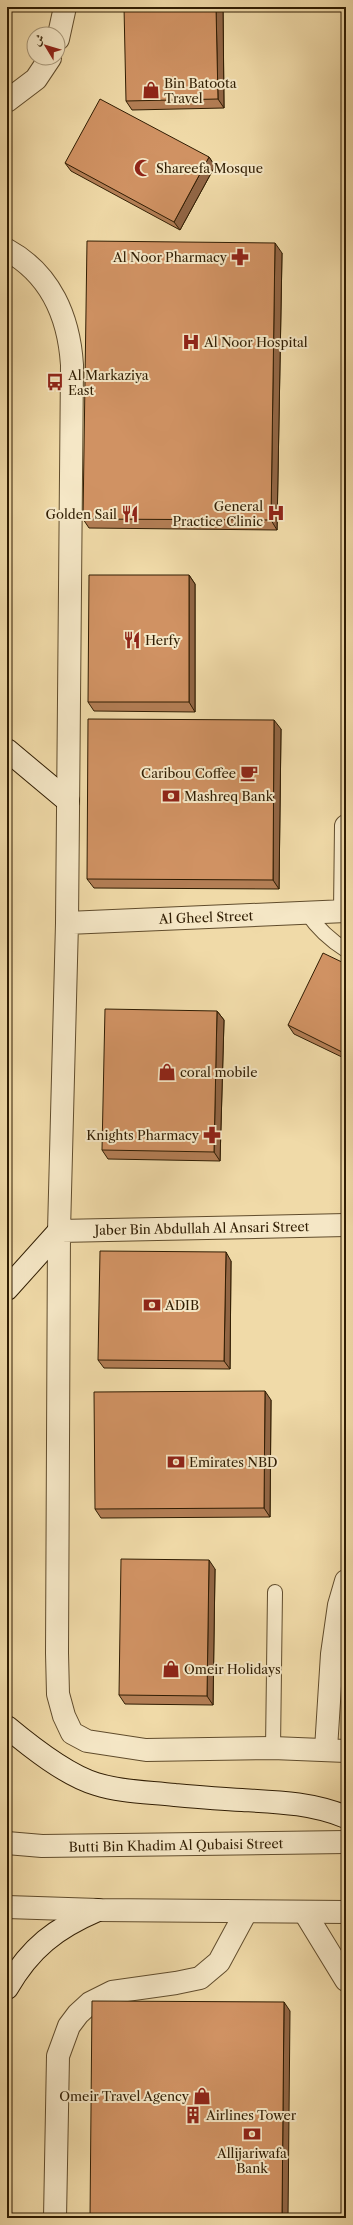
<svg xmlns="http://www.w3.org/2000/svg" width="353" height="2225" font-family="'Libre Caslon Text',Amiri,serif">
	<rect width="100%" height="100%" fill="#f0daa8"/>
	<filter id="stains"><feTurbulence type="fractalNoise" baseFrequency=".005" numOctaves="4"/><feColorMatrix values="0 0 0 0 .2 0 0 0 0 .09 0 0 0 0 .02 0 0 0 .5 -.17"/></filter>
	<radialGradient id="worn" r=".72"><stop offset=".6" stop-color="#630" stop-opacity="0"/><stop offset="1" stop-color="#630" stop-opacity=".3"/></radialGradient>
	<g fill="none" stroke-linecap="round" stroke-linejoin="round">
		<g stroke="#604c2c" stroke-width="16">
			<path id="service" d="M307,913c11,16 23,27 39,37
				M273,1748l2,-156"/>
		</g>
		<g stroke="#604c2c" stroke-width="24">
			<path id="minor" d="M58,39l7,-32
				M7,101l29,-22 14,-21
				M7,250c44,24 62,68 65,115l-5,558 -8,308 -2,422 1,41 6,22 8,17 15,8 59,9 127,-2 73,3
				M345,911l1,-85
				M67,923l279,-12
				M59,1231l287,-6
				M326,1749l6,-95 7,-49 7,-24
				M305,1913l41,67
				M55,2218l3,-162 11,-30 9,-12 12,-11 22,-11 64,-9 24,-5 19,-16 27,-50"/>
		</g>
		<g stroke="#604c2c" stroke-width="24">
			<path id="tertiary" d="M7,1843l35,3 304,-4
				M7,1907l91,3 248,2"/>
		</g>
		<g stroke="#301d03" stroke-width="24">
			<path id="secondary" d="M7,750l61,51
				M7,1289l52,-58
				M7,1727c24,20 59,48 89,57 25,8 53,8 79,11 22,2 44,4 67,5 36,2 70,3 104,17
				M7,1988c23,-40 49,-60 91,-78"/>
		</g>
		<use href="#service" stroke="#f5e7c6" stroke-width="14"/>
		<use href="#minor" stroke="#f5e7c6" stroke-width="22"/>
		<use href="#tertiary" stroke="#f5e7c6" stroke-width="22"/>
		<use href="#secondary" stroke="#f5e7c6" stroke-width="22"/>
	</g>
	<path fill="#b37e55" stroke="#301d03" d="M223,7l1,101 -92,2 -6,-9z
		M209,157l6,9 -35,64 -109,-59 -6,-8z
		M282,253l-5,277 -188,-2 -6,-9z
		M189,575l6,9v128l-101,-1 -6,-9z
		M281,729l-2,160 -185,-1 -7,-9z
		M346,964v95l-52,-25 -6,-9z
		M217,1011l7,9 -4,141 -112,-2 -6,-9z
		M231,1261l-1,108 -126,-1 -6,-8z
		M271,1400l-1,117 -169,1 -6,-9z
		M215,1569l-2,136 -88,-1 -6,-9z"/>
	<path fill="#926645" stroke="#301d03" d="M216,7h7l1,101 -6,-9z
		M209,157l6,9 -35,64 -6,-8z
		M275,243l7,10 -5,277 -6,-10z
		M189,575l6,9v128l-6,-10z
		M274,720l7,9 -2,160 -6,-9z
		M217,1011l7,9 -4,141 -6,-9z
		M226,1252l5,9 -1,108 -6,-8z
		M265,1391l6,9 -1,117 -6,-9z
		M209,1560l6,9 -2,136 -6,-9z
		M284,2002l6,9 -2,207h-6z"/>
	<path fill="#d09263" stroke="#301d03" d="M124,7h92l2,92 -92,2z
		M100,99l109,58 -35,65 -109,-59z
		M87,241l188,2 -4,277 -188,-1z
		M89,575h100v127h-101z
		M88,719l186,1 -1,160 -186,-1z
		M323,953l23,11v90l-58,-29z
		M105,1009l112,2 -3,141 -112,-2z
		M100,1251l126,1 -2,109 -126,-1z
		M265,1391l-1,117 -169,1 -1,-117z
		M121,1559l88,1 -2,136 -88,-1z
		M92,2001l192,1 -2,216h-192z"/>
	<defs>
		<g id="shop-bare" transform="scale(1.38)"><path d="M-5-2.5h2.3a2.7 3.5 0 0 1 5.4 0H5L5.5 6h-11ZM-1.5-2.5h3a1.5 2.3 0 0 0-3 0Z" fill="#8f2418" stroke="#f5e7c6" stroke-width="2.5" paint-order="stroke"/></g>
		<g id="mosque-bare" transform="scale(1.38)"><path d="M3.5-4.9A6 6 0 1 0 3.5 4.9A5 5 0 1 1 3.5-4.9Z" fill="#8f2418" stroke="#f5e7c6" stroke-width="2.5" paint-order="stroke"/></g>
		<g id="pharmacy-bare" transform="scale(1.38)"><path d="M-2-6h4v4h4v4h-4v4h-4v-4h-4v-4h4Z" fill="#8f2418" stroke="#f5e7c6" stroke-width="2.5" paint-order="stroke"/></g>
		<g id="hospital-bare" transform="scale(1.38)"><path d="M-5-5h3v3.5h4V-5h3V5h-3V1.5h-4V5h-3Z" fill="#8f2418" stroke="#f5e7c6" stroke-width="2.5" paint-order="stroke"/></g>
		<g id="bus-bare" transform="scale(1.38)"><path d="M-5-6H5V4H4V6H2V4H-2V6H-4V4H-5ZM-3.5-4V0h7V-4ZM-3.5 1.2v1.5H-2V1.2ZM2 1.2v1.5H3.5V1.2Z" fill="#8f2418" stroke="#f5e7c6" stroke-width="2.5" paint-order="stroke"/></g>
		<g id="restaurant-bare" transform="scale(1.38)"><path d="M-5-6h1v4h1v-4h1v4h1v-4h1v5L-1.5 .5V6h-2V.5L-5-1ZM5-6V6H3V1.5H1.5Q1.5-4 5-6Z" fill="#8f2418" stroke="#f5e7c6" stroke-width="2.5" paint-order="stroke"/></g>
		<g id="cafe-bare" transform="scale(1.38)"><path d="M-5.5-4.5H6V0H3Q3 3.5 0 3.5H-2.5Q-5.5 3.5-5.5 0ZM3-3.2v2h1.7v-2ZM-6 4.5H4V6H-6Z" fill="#8f2418" stroke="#f5e7c6" stroke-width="2.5" paint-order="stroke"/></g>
		<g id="bank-bare" transform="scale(1.38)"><path d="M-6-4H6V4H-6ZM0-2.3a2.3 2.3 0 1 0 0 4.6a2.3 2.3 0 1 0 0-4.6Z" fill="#8f2418" stroke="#f5e7c6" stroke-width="2.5" paint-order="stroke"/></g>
		<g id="building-bare" transform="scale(1.38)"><path d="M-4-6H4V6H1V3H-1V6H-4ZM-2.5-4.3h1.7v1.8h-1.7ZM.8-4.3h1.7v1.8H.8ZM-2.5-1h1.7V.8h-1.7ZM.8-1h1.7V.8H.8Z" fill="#8f2418" stroke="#f5e7c6" stroke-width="2.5" paint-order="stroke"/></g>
	</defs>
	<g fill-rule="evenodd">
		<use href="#shop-bare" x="151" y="90"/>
		<use href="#mosque-bare" x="143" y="168"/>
		<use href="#pharmacy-bare" x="240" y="257"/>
		<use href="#hospital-bare" x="191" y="342"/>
		<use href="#bus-bare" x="55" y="382"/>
		<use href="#hospital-bare" x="276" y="513"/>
		<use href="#restaurant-bare" x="130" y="514"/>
		<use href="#restaurant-bare" x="132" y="640"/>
		<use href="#cafe-bare" x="249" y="773"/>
		<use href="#bank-bare" x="171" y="796"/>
		<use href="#shop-bare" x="167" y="1072"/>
		<use href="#pharmacy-bare" x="212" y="1135"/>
		<use href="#bank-bare" x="152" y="1305"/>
		<use href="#bank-bare" x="176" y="1462"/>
		<use href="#shop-bare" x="171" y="1669"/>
		<use href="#shop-bare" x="202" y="2096"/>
		<use href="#building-bare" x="193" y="2115"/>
		<use href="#bank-bare" x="252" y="2134"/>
	</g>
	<g text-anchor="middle" stroke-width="4" stroke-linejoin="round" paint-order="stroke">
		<g font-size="13" fill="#301d03" stroke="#f5e7c6" text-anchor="start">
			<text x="164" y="88">Bin Batoota<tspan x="164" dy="15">Travel</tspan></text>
			<text x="156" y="173">Shareefa Mosque</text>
			<text x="227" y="262" text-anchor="end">Al Noor Pharmacy</text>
			<text x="204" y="347">Al Noor Hospital</text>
			<text x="68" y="380">Al Markaziya<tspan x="68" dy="15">East</tspan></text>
			<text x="263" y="511" text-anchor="end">General<tspan x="263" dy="15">Practice Clinic</tspan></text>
			<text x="117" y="519" text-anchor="end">Golden Sail</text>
			<text x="145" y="645">Herfy</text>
			<text x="236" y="778" text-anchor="end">Caribou Coffee</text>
			<text x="184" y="801">Mashreq Bank</text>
			<text x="180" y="1077">coral mobile</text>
			<text x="199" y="1140" text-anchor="end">Knights Pharmacy</text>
			<text x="165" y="1310">ADIB</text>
			<text x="189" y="1467">Emirates NBD</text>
			<text x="184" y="1674">Omeir Holidays</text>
			<text x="189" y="2101" text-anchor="end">Omeir Travel Agency</text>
			<text x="206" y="2120">Airlines Tower</text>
			<text x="252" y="2158" text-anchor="middle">Allijariwafa<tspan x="252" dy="15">Bank</tspan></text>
		</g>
		<g font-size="13" fill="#301d03" stroke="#f5e7c6">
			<text transform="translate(206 917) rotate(-2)" y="5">Al Gheel Street</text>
			<text transform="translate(202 1228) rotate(-1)" y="5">Jaber Bin Abdullah Al Ansari Street</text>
			<text transform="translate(176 1845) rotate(-1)" y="5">Butti Bin Khadim Al Qubaisi Street</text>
		</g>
	</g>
	<rect width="353" height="2225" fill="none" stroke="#f0daa8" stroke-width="24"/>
	<rect x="8" y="8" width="337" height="2209" fill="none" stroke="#301d03" stroke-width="2"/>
	<rect x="12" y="12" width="329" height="2201" fill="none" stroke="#301d03"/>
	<g transform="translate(46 46) rotate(308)"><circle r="19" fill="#f5e7c6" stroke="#a69678"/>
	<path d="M0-3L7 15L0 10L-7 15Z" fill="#8f2418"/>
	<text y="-6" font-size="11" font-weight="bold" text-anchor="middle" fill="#301d03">ش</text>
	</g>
	<rect width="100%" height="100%" filter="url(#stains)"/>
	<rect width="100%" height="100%" fill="url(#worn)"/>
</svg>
